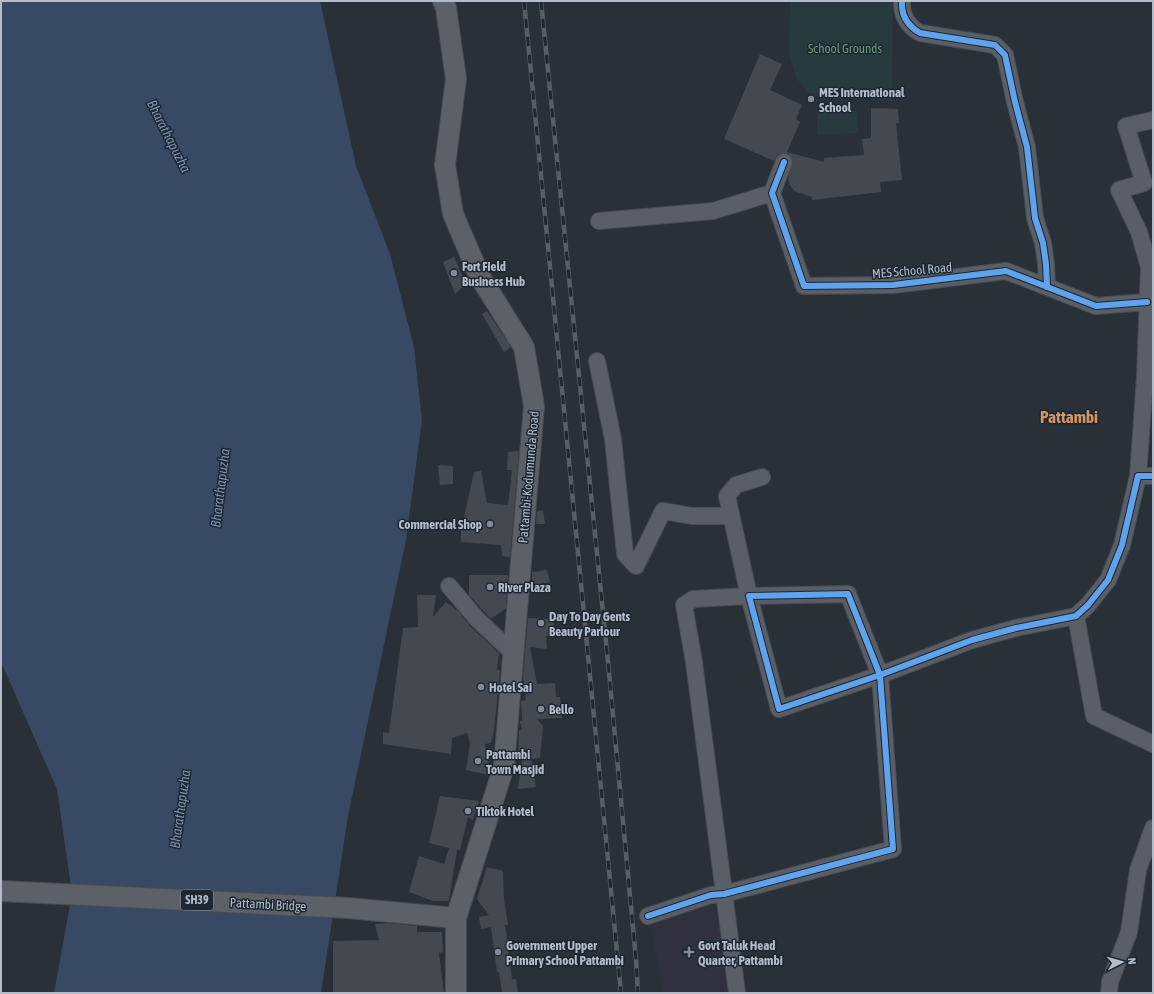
<svg xmlns="http://www.w3.org/2000/svg" width="1154" height="994" font-family="'Asap Condensed',sans-serif">
	<rect width="100%" height="100%" fill="#2a3038"/>
	<path fill="#31303e" d="M710,905l6,5 11,63 7,20h-71l-11,-63 1,-8 27,-8 3,-7 12,-1 1,5z"/>
	<path fill="#273a3e" d="M790,1h103l-1,100 -83,-8 -12,-14 -8,-24z
		M857,111l1,22 -41,2v-22z"/>
	<path fill="#384963" d="M1,1h319l36,165 34,88 24,93 8,73 -16,120 -58,276 -27,177h-267l18,-99 -15,-105 -56,-127z"/>
	<path fill="#444950" d="M760,54l22,10 -12,26 32,15 -6,14 4,3 -13,30 37,10v-4l40,-3 -2,-16 9,-1v-30l27,1 1,14h-3l6,57 -22,2 1,10 -69,8v-3l-18,-6 -5,-7 -1,-6 5,-17 -5,-8 -10,1 -4,7 -50,-22z
		M454,257l12,27 -11,10 -12,-32z
		M487,311l24,36 -7,5 -22,-38z
		M519,451l-9,106 -8,-1 -1,-11 -40,-3v-11l13,-59 7,-1 6,32 21,2 4,-35h-5l1,-18z
		M438,465l15,1v18l-13,1z
		M543,510l2,14h-9l1,-13z
		M547,570l3,12 -18,4v-14z
		M469,575h39l-2,33 -15,11 -22,-24z
		M417,595h19l-3,22 13,-15 12,9 12,15 29,27 -2,17h3l-6,61 -3,12 -6,1 5,27 -1,4 -23,-5 4,-27 -3,-10 -15,5 -1,16 -68,-10v-12l6,1 14,-105 15,-1z
		M528,618l25,1 2,9 -3,8h-6l1,13 -17,-2 7,37 18,-1 1,14h4l2,21 -25,1 6,7 -3,32 -9,1 5,28 -18,2 4,-29h-4l1,-30h3l-2,-9h2l-1,-20 5,-1 -3,-24z
		M440,796l39,5 -6,19 -5,-3 -8,33h-3l-8,51h-16l-24,-9 10,-36 25,8 5,-16 -20,-5z
		M487,867l16,4 1,28 4,26h-3l7,54h4l2,14h-16l-3,-21h-2l-6,-45 -10,2 -2,-12 10,-2 -12,-16z
		M388,923l29,3v6h25l1,20 -4,1 5,40h-111v-52l46,-1 -4,-16z"/>
	<g fill="none" stroke-linecap="round" stroke-linejoin="round">
		<g stroke="#484c53" stroke-width="18">
			<path id="minor" d="M902,1c-1,14 6,25 18,32l75,12 10,10 10,47 12,45 8,71 8,25 3,21 1,23
				M784,162l-12,31 32,93 89,-1 113,-14 90,35 51,-4
				M599,221l114,-10 59,-18
				M597,361l16,78 12,115 11,12 27,-55 29,5h39
				M1138,476l7,-99 4,-110 -10,-35 -20,-42 25,-7 -18,-57 27,-6
				M449,586l28,33 36,34
				M1076,616l18,100 59,28
				M648,916l63,-21 13,-1 169,-45 -13,-174 -32,-81 -99,2 30,113 101,-34 92,-35 44,-12 60,-12 12,-11 20,-25 14,-35 16,-69h15
				M737,993l-43,-331 -10,-57 9,-6 56,-3 -22,-100 9,-11 26,-8
				M1109,993l1,-11 19,-50 9,-62 15,-42"/>
		</g>
		<g stroke="#484c55" stroke-width="22">
			<path id="major" d="M443,1l3,7 10,71 -11,86 8,49 27,63 44,70 10,59 -30,360 -48,152v75
				M1,891l347,17 108,10"/>
		</g>
		<use href="#minor" stroke="#5a5e66" stroke-width="16"/>
		<use href="#major" stroke="#5c6168" stroke-width="20"/>
		<g stroke="#595d64" stroke-width="4.5">
			<path id="rail" d="M524,1l97,992
				M541,1l67,661 28,298 2,33"/>
		</g>
		<use href="#rail" stroke="#1d2633" stroke-width="3" stroke-dasharray="9" stroke-linecap="butt"/>
		<g stroke="#1d2633" stroke-width="8">
			<path id="cycleway" d="M902,1c-1,14 6,25 18,32l75,12 10,10 10,47 12,45 8,71 8,25 3,21 1,23
				M784,162l-12,31 32,93 89,-1 113,-14 90,35 51,-4
				M648,916l63,-21 13,-1 169,-45 -13,-174 -32,-81 -99,2 30,113 101,-34 92,-35 44,-12 60,-12 12,-11 20,-25 14,-35 16,-69h15"/>
		</g>
		<use href="#cycleway" stroke="#60a3ed" stroke-width="6"/>
	</g>
	<g fill="#848b96" stroke="#1d2633" stroke-width="1.5">
		<circle cx="811" cy="99" r="4"/>
		<circle cx="454" cy="273" r="4"/>
		<circle cx="490" cy="524" r="4"/>
		<circle cx="490" cy="587" r="4"/>
		<circle cx="541" cy="623" r="4"/>
		<circle cx="481" cy="687" r="4"/>
		<circle cx="541" cy="709" r="4"/>
		<circle cx="478" cy="761" r="4"/>
		<circle cx="468" cy="811" r="4"/>
		<circle cx="498" cy="952" r="4"/>
		<path d="M687 946h4v4h4v4h-4v4h-4v-4h-4v-4h4z"/>
	</g>
	<g text-anchor="middle" stroke-width="3" stroke-linejoin="round" paint-order="stroke">
		<rect fill="#1d2633" stroke="#878f9c" stroke-width="1" x="181" y="890" width="32" height="20" rx="3"/>
		<g font-size="12" font-weight="bold" fill="#b4bcc9">
			<text x="197" y="904">SH39</text>
		</g>
		<g font-size="13" fill="#6b9a76" stroke="#1d2633">
			<text x="845" y="53">School Grounds</text>
		</g>
		<g font-size="13" font-weight="bold" fill="#b4bcc9" stroke="#1d2633" text-anchor="start">
			<text x="819" y="97">MES International<tspan x="819" dy="15">School</tspan></text>
			<text x="462" y="271">Fort Field<tspan x="462" dy="15">Business Hub</tspan></text>
			<text x="482" y="529" text-anchor="end">Commercial Shop</text>
			<text x="498" y="592">River Plaza</text>
			<text x="549" y="621">Day To Day Gents<tspan x="549" dy="15">Beauty Parlour</tspan></text>
			<text x="489" y="692">Hotel Sai</text>
			<text x="549" y="714">Bello</text>
			<text x="486" y="759">Pattambi<tspan x="486" dy="15">Town Masjid</tspan></text>
			<text x="476" y="816">Tiktok Hotel</text>
			<text x="506" y="950">Government Upper<tspan x="506" dy="15">Primary School Pattambi</tspan></text>
			<text x="698" y="950">Govt Taluk Head<tspan x="698" dy="15">Quarter, Pattambi</tspan></text>
		</g>
		<g font-size="13" fill="#b4bcc9" stroke="#1d2633">
			<text transform="translate(912 270) rotate(-5)" y="5">MES School Road</text>
			<text transform="translate(528 477) rotate(-85)" y="5">Pattambi-Kodumunda Road</text>
			<text transform="translate(268 904) rotate(3)" y="5">Pattambi Bridge</text>
		</g>
		<g font-size="14" font-style="italic" fill="#7c92b1" stroke="#1d2633">
			<text transform="translate(169 136) rotate(63)" y="5">Bharathapuzha</text>
			<text transform="translate(220 488) rotate(-83)" y="5">Bharathapuzha</text>
			<text transform="translate(180 809) rotate(-82)" y="5">Bharathapuzha</text>
		</g>
		<g font-size="17" font-weight="bold" fill="#d59563" stroke="#1d2633">
			<text x="1069" y="423">Pattambi</text>
		</g>
	</g>
	<rect width="1154" height="994" fill="none" stroke="#b4bcc9" stroke-width="4"/>
	<g transform="translate(1122 962) rotate(84)" stroke="#1d2633" stroke-width="3" paint-order="stroke">
	<path d="M0-3L7 15L0 10L-7 15Z" fill="#b4bcc9"/>
	<text y="-6" font-size="11" font-weight="bold" text-anchor="middle" fill="#b4bcc9">N</text>
	</g>
</svg>
